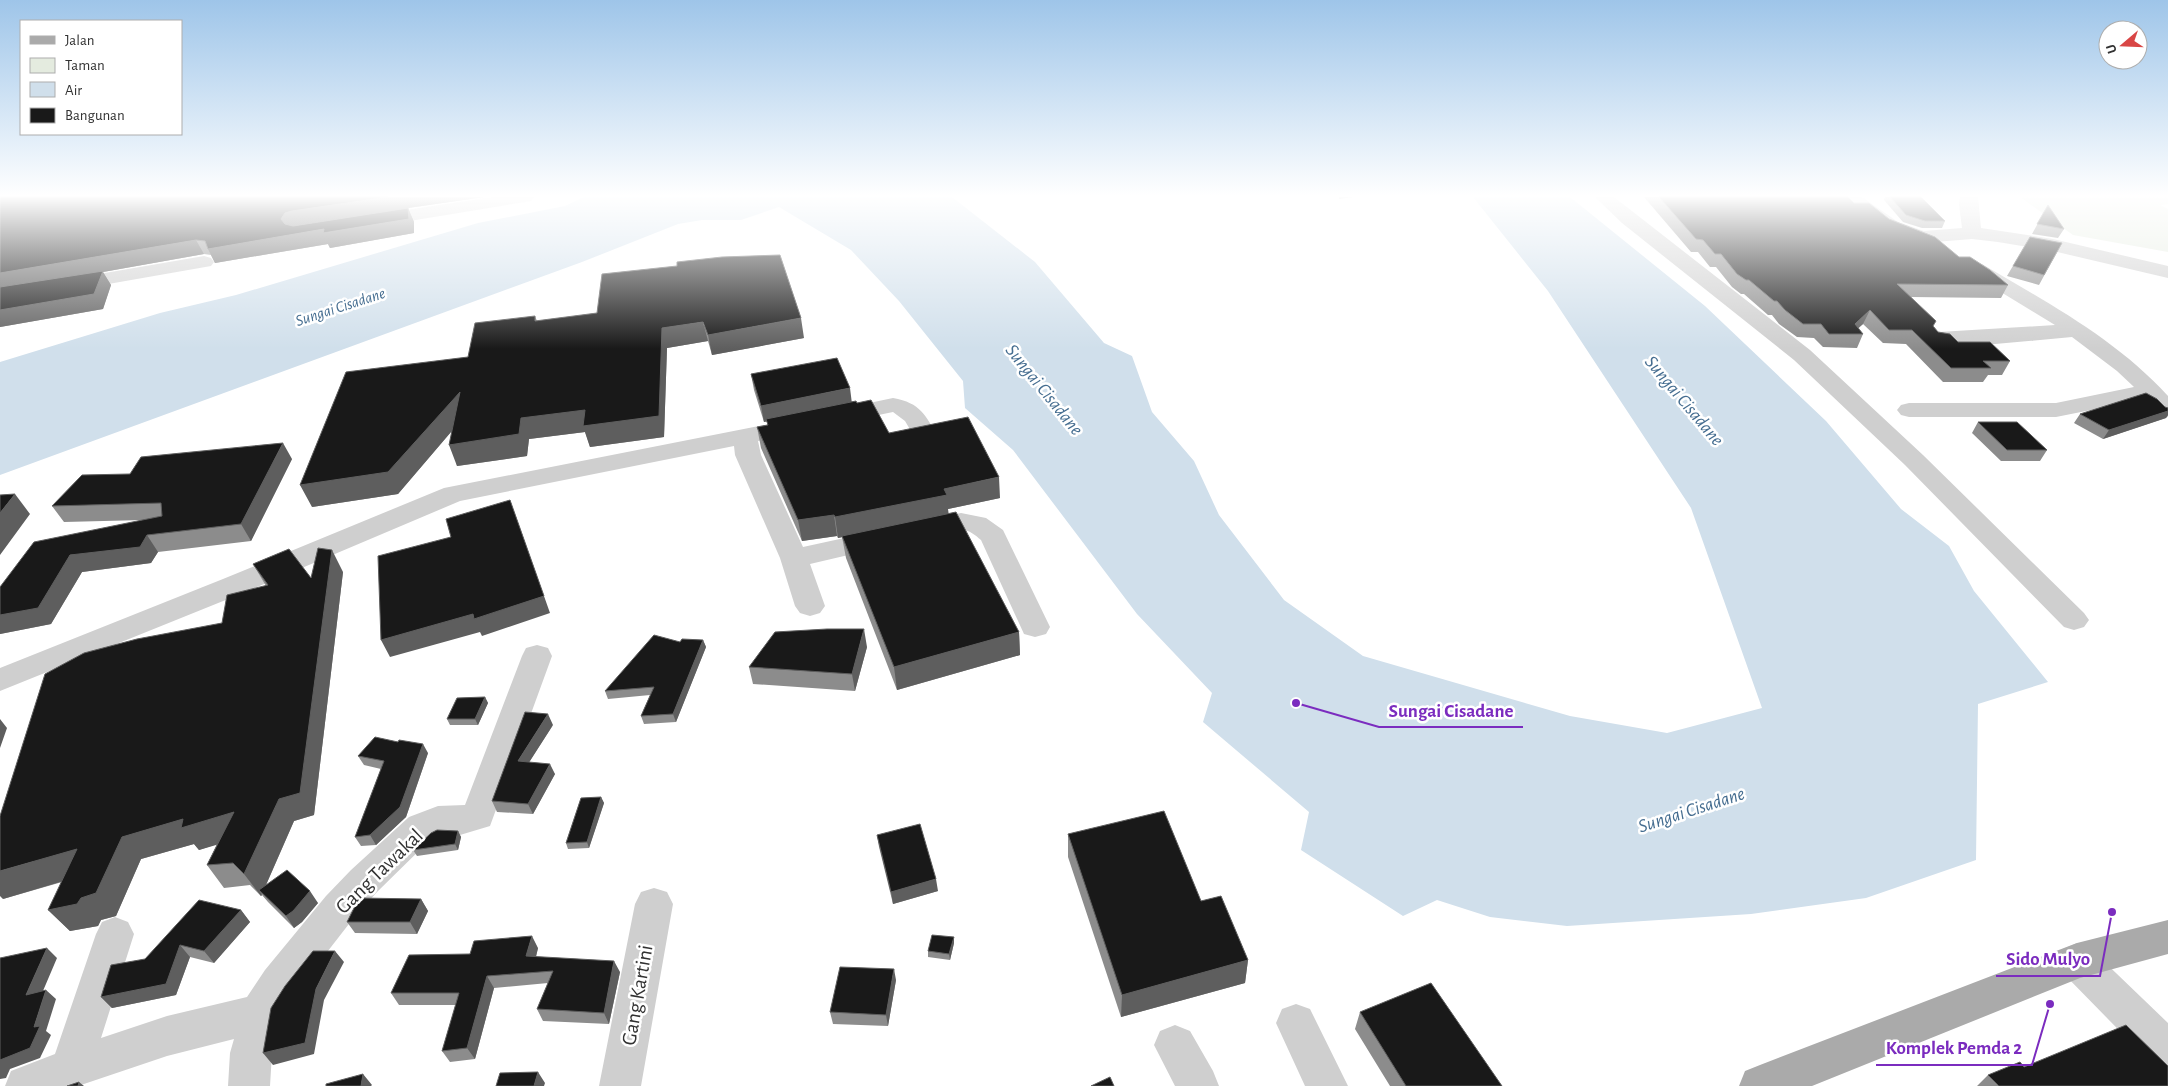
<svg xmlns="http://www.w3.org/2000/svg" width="2168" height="1086" font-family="'Alegreya Sans',sans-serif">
	<rect width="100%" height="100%" fill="#fff"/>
	<path fill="#e4ebdf" d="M2020,197h148v7l-8,1 8,4v43l-95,-17z"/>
	<path fill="#d0dfeb" d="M584,197h368l83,65 69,81 28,13 20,56 42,49 25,54 65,85 79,56 207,60 97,17 95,-25 -71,-200 -143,-217 -75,-94h97l135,109 121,115 75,88 48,37 25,45 74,91 -70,22 -2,156 -110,38 -115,16 -184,12 -77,-9 -53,-17 -34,16 -102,-66 8,-38 -106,-90 9,-29 -75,-79 -124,-164 -48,-42 -2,-27 -64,-80 -48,-51 -72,-43 -38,13h-39l-24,4 -96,38 -582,213v-113l160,-49 76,-18 242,-72 87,-17z"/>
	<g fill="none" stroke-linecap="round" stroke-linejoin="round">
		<path fill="#cfcfcf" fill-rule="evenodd" d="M493,197h41l-3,4 -6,1 -152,25 -7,-2 -2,-4 2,-4 7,-2z
			M1595,197h19l196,153 113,105 161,158 5,7 -5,7 -10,3 -10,-3 -159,-162 -111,-105 -172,-137z
			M1842,197h20l36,25 26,9 38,-3 -3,-24 1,-7h18l3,31 72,11 115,27v12l-115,-27 -55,-9 -26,-3 -50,4 -38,-13z
			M204,256l7,2 3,4 -3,4 -211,37v-12z
			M1975,262l7,2c66,39 134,75 186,132v21l-8,-2 -14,-16 -90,18h-147l-8,-2 -4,-5 4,-5 8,-2h147l78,-16 -17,-16 -45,-34 -77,7 -56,2 -8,-2 -3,-5 3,-5 8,-2 116,-7 -87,-53 -3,-4 3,-4z
			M893,398c28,5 32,17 46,40l-3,5 -9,2 -9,-2 -13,-22 -12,-9 -53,11 -9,-2 -3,-5 3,-5z
			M795,419l9,2 3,5 -3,5 -46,10 3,14 42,92 78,-17 10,3 4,6 -4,6 -81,19 15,42 -5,7 -10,3 -10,-3 -5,-7 -15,-48 -45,-103 -1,-9 -274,55 -217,92 -243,98v-23l223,-89 221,-91z
			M961,513l25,5 17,12 47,97 -4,7 -11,3 -11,-3 -43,-94c-6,-5 -11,-10 -20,-10l-36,8 -10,-3 -4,-6 4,-6z
			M537,645l11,3 4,8 -62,170 -30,9 -20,-1 -7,3 -56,55 -25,28 -59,76 -14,23 -7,34 -2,33h-42l2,-33 4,-14 -67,17 -89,30h-73l6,-15 44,-17 41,-120 6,-12 13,-5 13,5 6,12 -33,104 66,-22 80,-19 18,-27 61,-74 25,-26 58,-53 29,-11 27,-1 57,-149 4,-8z
			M654,888l13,4 6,12 -32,182h-42l36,-182 6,-12z
			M2077,943l14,6 77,74v48l-15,-6 -90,-92 -5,-12 5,-12z
			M1296,1004l14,5 38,77h-43l-29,-63 6,-14z
			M1175,1025l15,6 23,40 6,15h-44l-21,-41 6,-14z"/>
		<path fill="#aaa" fill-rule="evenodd" d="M2168,920v34l-88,24 -268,108h-73l6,-15 15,-6 317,-122z"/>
	</g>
	<path fill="#8c8c8c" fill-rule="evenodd" d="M0,197h484l-76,11 6,14v11l-84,15 -2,-4 -113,19 -4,-8 -7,-1 -101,18 8,13 -8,24 -103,18zM364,215l-68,11 3,-1z
		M1644,197h204l6,6 35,16 119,66 -7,13 -90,-1 27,35 20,10 52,19 -8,14h-14l-5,7h-40l-37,-38 -23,-1 -20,-19 -5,4 5,6 -6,14 -34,-1 -9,-9 -17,-1 -18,-13 -7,-9h-4l-24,-21h-3l-9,-7 -16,-20h-6l-12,-15h-7z
		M1885,197h36l24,24 -3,7h-20l-19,-6 -19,-22z
		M2048,205l16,24 -6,9 -26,-4z
		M2030,237l32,6 -23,42 -32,-9z
		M597,313l207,25 -92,17 -4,-14 -41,7 -3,89 -74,10 -5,-15 -56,7 -2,17 -70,10 -6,-34 -53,62 -86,13 156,-150 67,-41 2,5z
		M751,374l106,29 32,30 111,65 -52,11v5l71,118 1,23 -123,35 -51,-132 -4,-21 -4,1 -1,-2 -35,5 -41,-93 -4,-21 10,-2v-4l-3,1 -10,-32z
		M2165,407l3,1v7l-2,3 -63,21 -29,-16 6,-9z
		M1978,422l69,28 -7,11h-39l-29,-28z
		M292,459l-41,82 -93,11 -7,11 -69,9 -31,52 -51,10v-19l143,-95 -79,2 -12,-16 78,-32z
		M253,564l58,14 32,-6 -29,243 -20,6 -28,64 52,18 -16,19 -8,6 -26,-26 -6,-7 -1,1 -11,-11 -26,3 -17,-23 10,-21 -18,6 -5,-6 -53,15 -25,57 -15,4 -3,6 -28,5 -22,-21 14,-28 -59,17 219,-276 44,-37z
		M703,640l3,7 -30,75 -32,2 -3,-8 9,-21 -42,4 -3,-8 75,-49z
		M867,647l-12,44 -102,-7 -4,-17z
		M485,697l3,6 -10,22h-28l-3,-6z
		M553,725l-24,37 26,12 -22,40 -36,-2 -5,-11z
		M428,753l-22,64 -30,28 -15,1 -6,-9 26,-68 -17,-4 -6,-9z
		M601,797l3,6 -15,45 -21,1 -2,-6z
		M458,831l3,6 -3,13 -41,6 -4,-6z
		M1068,834l180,126 -3,23 -124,34 -53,-160z
		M877,835l61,56 -45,13 -14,-57z
		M421,899l7,12 -11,23 -62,-1 -8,-11z
		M241,910l9,12 -36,41 -24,-6 -14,38 -64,13 -11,-11 44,-38z
		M954,937v6l-4,17 -22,-3v-6z
		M538,948l-2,9 84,15 -11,52 -66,-3 -6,-12 11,-26 -54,5 -19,71 -25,3 -8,-11 14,-46h-57l-8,-12 79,-39z
		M896,980l-8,46 -55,-2 -3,-12z
		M1360,1012l142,74h-112l-35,-57z
		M2024,1067l144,19h-191l11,-11z"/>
	<path fill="#5e5e5e" d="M388,197h96l-76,11 6,14v11l-84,15 -2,-4 -113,19 -7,-14 116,-20 1,4 84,-14 -1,-11 -109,17 -8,2 -4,6 -6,-14 4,-6 7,-2z
		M1339,197h14l-14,2z
		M196,240l8,14 -101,18 8,13 -8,24 -103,18v-54z
		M1870,310l-7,14 -11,10 3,-10z
		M801,318l3,20 -92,17 -4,-20z
		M703,322l5,19 -41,7 -3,89 -74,10 -5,-15 -56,7 -2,17 -70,10 -8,-21 72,-27 141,-90z
		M850,388l2,16 -88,18 -3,-16z
		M460,392l8,20 -70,82 -86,13 -12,-22z
		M2168,411v4l-2,3 -63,21 6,-9z
		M283,443l9,16 -41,82 -10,-17z
		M999,477l1,21 -52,11 1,7 -111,22 -3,-21 109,-28z
		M15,494l15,20 -30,41v-42z
		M510,500l40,113 -68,23 -2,-4 -90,25 -9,-17z
		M834,515l3,21 -35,5 -4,-21z
		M147,535l11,17 -7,11 -69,9 -31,52 -51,10v-19l70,-60z
		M332,550l11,22 -29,243 -20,6 -32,73 -3,-4 3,5 -1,1 -17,-22z
		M864,629l3,18 -12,44 -3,-17z
		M1019,632l1,23 -123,35 -3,-23z
		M703,640l3,7 -30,75 -3,-8z
		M485,697l3,6 -10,22 -3,-6z
		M548,714l5,11 -30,47 -5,-11z
		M0,719l7,9 -7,20z
		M423,744l5,9 -22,64 -30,28 -6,-10z
		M550,764l5,10 -22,40 -5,-10z
		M601,797l3,6 -15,45 -2,-6z
		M234,812l16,23 -51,15 -5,-6 -53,15 -25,57 -15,4 -3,6 -28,5 -22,-21 74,-73 61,-18z
		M458,831l3,6 -3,13 -3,-6z
		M77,849l20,22 -94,28 -3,-3v-25z
		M936,879l2,12 -45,13 -2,-12z
		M310,891l8,12 -16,19 -8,6 -8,-12z
		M421,899l7,12 -11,23 -7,-12z
		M241,910l9,12 -36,41 -10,-12z
		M532,936l6,12 -5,20 -7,-12z
		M954,937v6l-4,17 -1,-6z
		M180,945l10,12 -14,38 -64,13 -11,-11z
		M47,948l10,10 -20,47 -11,-10z
		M335,951l9,11 -20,38 -10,54 -41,11 -10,-12 53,-64z
		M1248,960l-3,23 -124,34 1,-22z
		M614,961l6,11 -11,52 -5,-11z
		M894,969l2,11 -8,46 -2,-11z
		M487,976l7,12 -19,71 -8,-11z
		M46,990l10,9 -10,32 5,4 -11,23 -30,11 -4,9 -6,1v-19l34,-33z
		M538,1072l7,11 -1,3h-10z
		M363,1074l9,11 -1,1h-10z
		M79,1082l5,4h-6z"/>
	<path fill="#191919" stroke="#5e5e5e" d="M0,197h388l-96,14 -7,2 -4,6 4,5 8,2 115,-18 1,11 -86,14 1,-4 -116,20 -3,-8 -9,-1 -196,33z
		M1659,197h189l6,6h15l20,16 46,18 24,20h11l20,13 18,15 -111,-1 39,37 -3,5 5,6 12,2 8,8h32l20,19h-27l8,7h-40l-39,-38h-23l-19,-20 -15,14 8,10h-34l-8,-10h-18l-18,-14 -8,-9h-3l-25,-21h-3l-9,-6 -16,-20h-6l-12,-14 -7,-1z
		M1890,197h31l24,24h-20l-19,-6z
		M2048,205l16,24 -27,-5z
		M2030,237l32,6 -18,32 -31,-9z
		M780,255l21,63 -93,17 -5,-13 -41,6 -3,88 -76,10 2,-16 -64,8 -2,16 -70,11 11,-53 -72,80 -88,13 46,-113 122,-15 7,-34 60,-7v5l62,-8 5,-39 75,-8v-4l45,-5z
		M103,271l-9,23 -94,16v-23z
		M837,358l13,30 -89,18 -10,-32z
		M2146,393l11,6 8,8 3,1v3l-59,19 -29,-16z
		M871,400l18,33 79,-16 31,60 -55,12 3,6 -112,22 -1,-2 -36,5 -41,-93 11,-2 -2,-6 90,-18 1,2z
		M1978,422h39l30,28h-40z
		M283,443l-42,81 -94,11 -7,12 -70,8 -32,53 -38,7v-28l34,-45 128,-26 -1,-13 -109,3 30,-31 48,-1 11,-17z
		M15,494l-15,19v-18z
		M510,500l34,96 -70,23 -1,-5 -92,26 -3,-84 73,-19 -5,-18z
		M956,512l63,120 -125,35 -52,-131z
		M318,548l14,2 -32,243 -21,6 -35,75 -11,-11 -26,2 27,-53 -53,16 2,-9 -61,18 -26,56 -15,5 -4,6 -29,6 29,-61 -77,22v-55l45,-142 39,-21 53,-14 85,-16 5,-28 41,-10 -15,-21 36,-15 22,29z
		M827,629h37l-12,45 -103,-7 26,-35z
		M654,635l26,7 2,-3 21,1 -30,74 -32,2 13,-29 -49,4z
		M485,697l-10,22h-28l10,-21z
		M525,712l23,2 -30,47 32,3 -22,40 -36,-3z
		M375,737l23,5 1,-2 24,4 -23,63 -30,28 -15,2 29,-76 -26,-5z
		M601,797l-14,45 -21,1 15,-45z
		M1164,811l37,90 20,-5 27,64 -126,35 -54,-161z
		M920,824l16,55 -45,13 -14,-57z
		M437,830l21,1 -3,13 -42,6 18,-17z
		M287,870l23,21 -17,20 -7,5 -27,-26z
		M359,898l62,1 -11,23h-63z
		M199,900l42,10 -37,41 -24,-6 -14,39 -65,13 10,-32 34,-6z
		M932,935l22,2 -5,17 -21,-3z
		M532,936l-6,20 88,5 -10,52 -67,-4 16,-38 -66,5 -20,72 -25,3 17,-58h-68l18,-38 61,-1 4,-13z
		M47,948l-21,47 20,-5 -12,37 6,-1 -10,22 -30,12v-102z
		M313,951h22l-19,38 -11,54 -42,10 8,-45 14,-22z
		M840,967l54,2 -8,46 -56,-3z
		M1431,983l71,103h-96l-46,-74z
		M2126,1025l42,41v20h-169l-11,-11 32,-13 4,5z
		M538,1072l-4,14h-38l4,-13z
		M363,1074l-2,12h-35v-2z
		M1110,1077l4,9h-23z
		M79,1082l-1,4h-11z"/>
	<linearGradient id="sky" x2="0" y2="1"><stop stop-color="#9ec5e9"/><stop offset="0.56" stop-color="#fff"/><stop offset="1" stop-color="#fff" stop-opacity="0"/></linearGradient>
	<rect width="2168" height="349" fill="url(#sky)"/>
	<g text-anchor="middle" stroke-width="5" stroke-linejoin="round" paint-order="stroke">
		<g font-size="16" font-style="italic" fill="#456d90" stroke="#fff">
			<text transform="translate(340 306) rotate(-18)" y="6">Sungai Cisadane</text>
		</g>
		<g font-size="19" font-style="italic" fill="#456d90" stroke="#fff">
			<text transform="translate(1045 389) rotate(51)" y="7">Sungai Cisadane</text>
			<text transform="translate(1685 400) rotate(50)" y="7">Sungai Cisadane</text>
			<text transform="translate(1691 809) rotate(-18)" y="7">Sungai Cisadane</text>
		</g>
		<g font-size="21" fill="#323232" stroke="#fff">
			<text transform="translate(379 871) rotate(-44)" y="7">Gang Tawakal</text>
			<text transform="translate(637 995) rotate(-80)" y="7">Gang Kartini</text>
		</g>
	</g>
	<path fill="none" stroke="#7b2cbf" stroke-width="2" d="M1296 703L1379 727H1523M2112 912L2100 976H1996M2050 1004L2032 1065H1876"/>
	<g fill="#7b2cbf" stroke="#fff" stroke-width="2">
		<circle cx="1296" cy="703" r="5"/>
		<circle cx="2112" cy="912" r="5"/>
		<circle cx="2050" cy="1004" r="5"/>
	</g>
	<g font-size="19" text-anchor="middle" font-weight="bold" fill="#7b2cbf" stroke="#fff" stroke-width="5" stroke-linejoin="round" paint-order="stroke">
		<text x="1451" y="717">Sungai Cisadane</text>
		<text x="2048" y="965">Sido Mulyo</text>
		<text x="1954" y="1054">Komplek Pemda 2</text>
	</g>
	<rect x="20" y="20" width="162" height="115" fill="#ffffff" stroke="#adadad"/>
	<rect x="30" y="36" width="25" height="8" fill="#aaaaaa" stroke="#adadad"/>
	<text x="65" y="45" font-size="15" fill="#323232">Jalan</text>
	<rect x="30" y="58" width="25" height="15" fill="#e4ebdf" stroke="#adadad"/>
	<text x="65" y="70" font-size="15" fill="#323232">Taman</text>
	<rect x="30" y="82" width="25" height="15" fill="#d0dfeb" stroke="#adadad"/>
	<text x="65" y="95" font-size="15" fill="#323232">Air</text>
	<rect x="30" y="108" width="25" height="15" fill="#191919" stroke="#adadad"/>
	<text x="65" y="120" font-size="15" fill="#323232">Bangunan</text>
	<g transform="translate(2123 45) rotate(251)"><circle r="24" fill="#ffffff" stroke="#adadad"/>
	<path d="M0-4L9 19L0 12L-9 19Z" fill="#d94645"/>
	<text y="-8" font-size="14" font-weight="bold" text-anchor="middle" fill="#323232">U</text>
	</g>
</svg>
